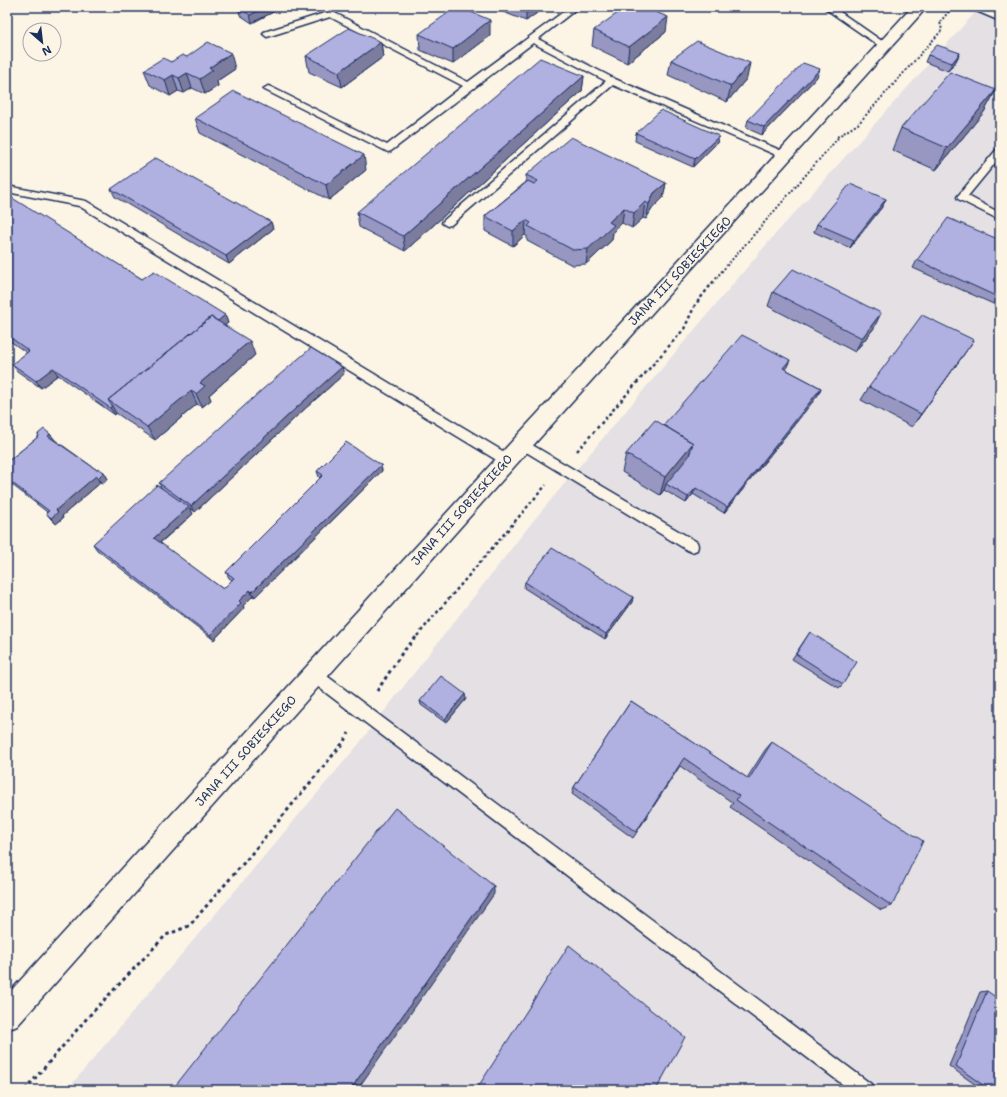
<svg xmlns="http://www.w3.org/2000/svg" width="1007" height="1097" font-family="'Shantell Sans',sans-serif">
	<rect width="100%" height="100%" fill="#fcf5e5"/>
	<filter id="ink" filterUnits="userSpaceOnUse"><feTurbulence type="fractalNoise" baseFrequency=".025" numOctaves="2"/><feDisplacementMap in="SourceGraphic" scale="8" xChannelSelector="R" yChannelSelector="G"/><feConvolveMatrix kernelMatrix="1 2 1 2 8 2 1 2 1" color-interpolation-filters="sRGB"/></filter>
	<g filter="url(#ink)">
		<path fill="#e5e0e4" d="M980,7h20v1083h-933l290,-344 176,-225 238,-282z"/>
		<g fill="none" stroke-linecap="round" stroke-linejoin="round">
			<g stroke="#1b2f5e" stroke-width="3">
				<path id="service" d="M570,7h9l-41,32 77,40 174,75 2,2 -2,2h-6l-170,-73 -162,140 -4,1 -5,-3 1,-2 163,-140 -73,-38 -142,108 -3,1 -125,-63 5,-3 3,1 116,58 76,-59 -133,-69 -63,20 -4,-3 1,-2 67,-21 137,71z
					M823,7h10l56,39 -4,3 -3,-1z
					M967,7h12l21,8v6z
					M1000,148v9l-32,39 32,17v7l-42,-21 -1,-2 40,-48z
					M7,186l79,15 425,255 2,4 -2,4 -4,1 -4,-1 -424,-258 -72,-14z
					M522,439l175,103 1,4 -1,4 -5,2 -5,-2 -169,-103 -2,-3 2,-3z
					M314,668l5,2 552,414 3,6h-24l-541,-410 -2,-5 2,-5z"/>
			</g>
			<g stroke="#1b2f5e" stroke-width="3">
				<path id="secondary" d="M912,7h15l-398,443 -512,576 -10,4v-35l508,-557z"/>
			</g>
			<path stroke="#1b2f5e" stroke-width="2" stroke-dasharray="2 2" stroke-linecap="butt" d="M940,22l10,-12
				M837,137l21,-13 84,-94 -2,-8
				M716,278l122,-140"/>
			<path stroke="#1b2f5e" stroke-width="2.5" stroke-dasharray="3 3" stroke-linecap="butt" d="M577,451l107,-122 11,-24 22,-28
				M417,636l129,-151"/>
			<path stroke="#1b2f5e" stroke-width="3" stroke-dasharray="3.5 3.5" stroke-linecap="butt" d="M377,691l25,-38 16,-18
				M25,1090l63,-73 78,-82 23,-9 59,-68 94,-114 7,-11"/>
			<use href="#service" fill="#fcf5e5" fill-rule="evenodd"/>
			<use href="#secondary" fill="#fcf5e5" fill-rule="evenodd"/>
		</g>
		<path fill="#9797c2" stroke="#1b2f5e" d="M238,7h43v1l-29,15 -12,-8z
			M493,7h52l-19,14 -33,-13z
			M738,7h10l-3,3z
			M594,30l72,2 -39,31 -35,-17z
			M419,34l71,2 -37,28 -33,-14z
			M381,42l2,15 -41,30 -33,-15 -3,-16z
			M960,53l-4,8 -8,10 -23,-9 3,-7z
			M187,57l48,12 -18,12 1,5 -13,8 -13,-6 -8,5 -6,-2 -8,5 -20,-11 -6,-15z
			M671,60l76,18 -20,24 -59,-27z
			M584,76l-2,15 -177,160 -46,-24 -2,-15z
			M817,77l-55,58 -16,-7 2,-8z
			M996,90l-12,22 -48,58 -44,-20 9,-22z
			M195,118l171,52 -37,30 -129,-67z
			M636,133l83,3 -2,7 -24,24 -58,-26z
			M526,175l140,8 -3,15 -11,11 -6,10 -3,-1 -11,10 -10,-5 -9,9 -1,8 -26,24 -14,1 -45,-24v-5l-2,-1 -12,11 -28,-15v-15l41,-34z
			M111,189l160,33 2,7 -44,35 -114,-67z
			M7,197l135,82 83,36 3,8 -3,2 30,30 -46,40 2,5 -9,7 -5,-3 -42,36 -39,-27 -1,2 -57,-40 -17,13 -24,-17 -5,-7 15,-11 -20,-14z
			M886,199l-4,8 -32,41 -36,-16 3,-8z
			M1000,240v67l-87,-39 4,-8z
			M773,292l101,36 -19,24 -87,-46z
			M964,354l-52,73 -51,-27 8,-13z
			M787,367l-2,2 36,19 -3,7 -94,118 -31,-19 -7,9 -22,-13 -4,5 -38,-23 4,-18 37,-29z
			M344,374l-47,42 -102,96 -5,-4 3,6 -33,29 63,46 9,-9 -3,-2 -3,-6 94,-94 -1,-1 -2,-6 64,-6 1,6 -127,126 -2,-1 -10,10 1,2 -30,32 -117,-90 -4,-6 69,-55 -3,-6z
			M38,434h12l5,6 42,30 7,2 4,7 -6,5 -2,-1 -38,33 1,2 -7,6 -5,-5 -5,-6 1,-1 -40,-31v-19l32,-26z
			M525,582l108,15 -1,5 -27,37 -81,-51z
			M810,632l33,52 -4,4 -47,-29z
			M466,699l-20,24 -25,-18 -1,-4z
			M631,701l116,77 18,-28 7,-8 120,164 -11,4 -151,-103 3,-4 -53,-37 -47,72 -61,-44 2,-7z
			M987,991l13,99h-17l-34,-24 31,-74z"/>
		<path fill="#7b7b9e" stroke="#1b2f5e" d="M266,7h15v1l-29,15 -2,-8z
			M526,7h19l-19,14z
			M668,17l-2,15 -39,31 2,-16z
			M490,20v16l-37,28v-15z
			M381,42l2,15 -41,30 -3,-15z
			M231,53l4,16 -18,12 1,5 -13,8 -5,-15 9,-11z
			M960,53l-4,8 -8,10 4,-8z
			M750,63l-3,15 -20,24 4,-16z
			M820,69l-3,8 -55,58 2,-8z
			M187,73l5,15 -8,5 -5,-15z
			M173,75l5,16 -8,5 -5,-16z
			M584,76l-2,15 -177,160 -2,-15z
			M996,90l-12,22 -48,58 11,-22z
			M719,136l-2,7 -24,24 2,-8z
			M364,155l2,15 -37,30 -3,-15z
			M666,183l-3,15 -11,11 -6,10 3,-15 5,-11z
			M886,199l-4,8 -32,41 4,-8z
			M645,202l-2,16 -11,10 2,-15z
			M624,208l-2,15 -9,9 -1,8 -26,24 2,-15 21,-27z
			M526,220l-1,15 -12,11v-15z
			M271,222l2,7 -44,35 -3,-8z
			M881,313l-7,15 -19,24 7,-14z
			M225,315l3,8 -106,86 -7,-5z
			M974,340l-10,14 -52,73 9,-13z
			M250,341l5,14 -46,40 2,5 -9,7 -6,-13 4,-11z
			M790,360l-3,7 -6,8 2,-7z
			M342,367l2,7 -47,42 -102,96 -4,-6 104,-97z
			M53,368l5,7 -17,13 -5,-7z
			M821,388l-3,7 -94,118 3,-6z
			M191,391l6,13 -42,36 -8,-13z
			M112,406l4,7 -1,2 -5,-7z
			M50,434l5,6 -2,2 -5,-6z
			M693,443l-6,19 -21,22 -2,6 -4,5 5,-18z
			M381,465l1,6 -127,126 -3,-5z
			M104,472l4,7 -6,5 -4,-6z
			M96,476l4,7 -38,33 1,2 -7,6 -5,-6 5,-8z
			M696,488l-3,6 -7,9 2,-6z
			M189,507l4,7 -35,30 -4,-6z
			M250,590l3,6 -10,10 1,2 -30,32 -4,-5 29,-34z
			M633,597l-1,5 -27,37 1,-5z
			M465,694l1,5 -20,24 -1,-4z
			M494,886v8l-137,196h-7z"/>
		<path fill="#b0b0e1" stroke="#1b2f5e" d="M238,7h28l-16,8z
			M456,7h3l31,13 -37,29 -34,-15z
			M626,7h17l25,10 -39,30 -35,-17z
			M349,28l32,14 -42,30 -33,-16z
			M697,41l53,22 -19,23 -60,-26z
			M208,42l23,11 -22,15 4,2 -13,9 -13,-6 -8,5 -6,-3 -8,5 -21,-10 19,-12 8,4 11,-7 5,2z
			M937,45l23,8 -8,10 -24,-8z
			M540,58l44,18 -181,160 -46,-24z
			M803,63l17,6 -56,58 -16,-7z
			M950,72l46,18 -49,58 -46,-20z
			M234,91l130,64 -38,30 -131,-67z
			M661,110l58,26 -24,23 -59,-26z
			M571,137l95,46 -12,10 -5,11 -4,-2 -11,11 -10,-5 -15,14 5,3 -26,24 -15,1 -45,-24 3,-3 -5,-3 -13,11 -28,-15 43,-35 6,3 4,-3 -12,-6z
			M156,158l115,64 -45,34 -115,-67z
			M850,184l36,15 -32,41 -37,-16z
			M9,196l133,83 12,-8 71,44 -7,6 -7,-4 -103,83 4,6 -2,2 -57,-40 -17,13 -24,-17 17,-13 -22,-16v-138z
			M948,218l52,22v58l-83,-38z
			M793,269l88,44 -19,25 -89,-46z
			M922,315l52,25 -53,74 -52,-27z
			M211,317l39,24 -50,42 5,3 -9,8 -5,-3 -44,36 -39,-27z
			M742,335l48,25 -7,8 38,20 -94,119 -31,-19 -8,9 -22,-13 23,-28 4,-13 -30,-18z
			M311,348l31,19 -47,42 -104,97 -32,-23 104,-94z
			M655,420l38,23 -28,34 -39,-23z
			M44,429l6,5 -2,2 49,34 1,-2 6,4 -6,6 -2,-2 -40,34 2,2 -7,6 -5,-5 3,-2 -42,-32v-17l32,-26 -1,-2z
			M346,442l35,23 -129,127 -2,-2 -11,11 2,2 -31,32 -117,-91 64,-59 32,22 -35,31 69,51 11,-11 -8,-6 97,-97 -6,-4z
			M552,548l81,49 -27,37 -81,-52z
			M810,632l47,30 -14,22 -47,-30z
			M441,676l24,18 -20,25 -25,-18z
			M631,701l118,78 23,-37 151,99 -31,65 -156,-106 3,-4 -55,-38 -48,74 -62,-45z
			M395,808l99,78 -144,204h-178z
			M569,945l116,92 -29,53h-180z
			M987,991l13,9v90h-10l-34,-24z"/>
	</g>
	<g text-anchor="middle" stroke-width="3" stroke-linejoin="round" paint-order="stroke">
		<g font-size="12" fill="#1b2f5e" stroke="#fcf5e5">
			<text transform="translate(680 271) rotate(-47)" y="4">JANA III SOBIESKIEGO</text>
			<text transform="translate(462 510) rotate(-48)" y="4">JANA III SOBIESKIEGO</text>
			<text transform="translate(246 751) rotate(-48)" y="4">JANA III SOBIESKIEGO</text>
		</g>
	</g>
	<rect width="1007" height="1097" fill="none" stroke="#fcf5e5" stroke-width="24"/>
	<rect x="12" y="12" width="983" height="1073" fill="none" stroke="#1b2f5e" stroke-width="1.5" filter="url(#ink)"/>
	<g transform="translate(42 42) rotate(152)"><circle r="19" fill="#fcf5e5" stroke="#a2a6af"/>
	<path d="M0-3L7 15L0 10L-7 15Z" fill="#1b2f5e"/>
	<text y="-6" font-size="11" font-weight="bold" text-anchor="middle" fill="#1b2f5e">N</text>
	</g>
</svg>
